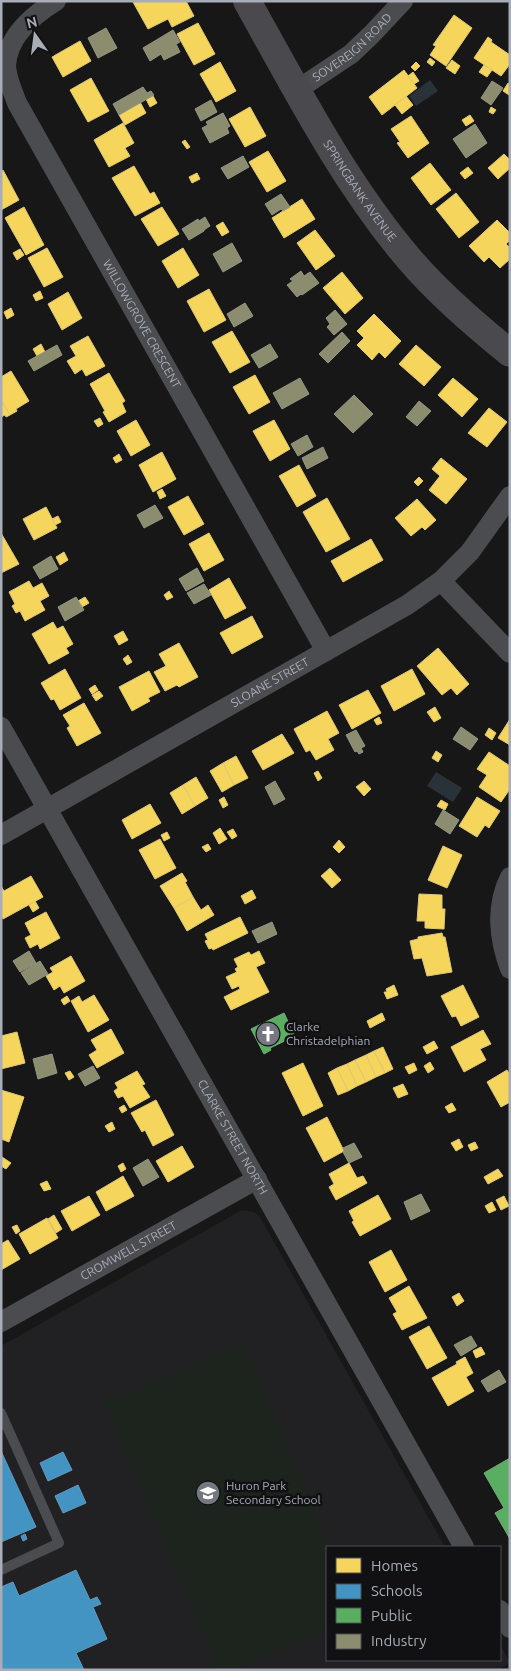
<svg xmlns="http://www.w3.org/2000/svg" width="511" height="1671" font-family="Ubuntu,sans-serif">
	<rect width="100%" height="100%" fill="#171717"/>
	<path fill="#212123" d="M242,1210l12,2 6,5 185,330h-118v113h173v-16l10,19 -13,7h-496v-324z"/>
	<path fill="#1d241e" d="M244,1343l87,204h-4v83l-93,40h-16l-114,-267z"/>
	<path fill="#2a3239" d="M430,80l8,11 -22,15 -7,-10z
		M436,772l26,16 -9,14 -26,-16z"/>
	<path fill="#f6d55c" stroke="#dfc978" d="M186,1l8,15 -22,11 -4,-8 -20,10 -15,-27z
		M454,15l18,13 -26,38 -16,-11 6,-9 -3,-1z
		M198,23l17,31 -21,11 -17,-31z
		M488,37l4,3 -1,2 19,13v9l-9,12 -27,-18z
		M80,41l11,20 -28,16 -11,-20z
		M430,58l5,4 -3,4 -5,-4z
		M452,60l8,6 -5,8 -9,-6z
		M220,62l16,29 -20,11 -16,-28z
		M416,62l4,4 -5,5 -4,-4z
		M484,65l8,5 -5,7 -8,-5z
		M404,70l13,18 -35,27 -13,-18z
		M413,72l6,9 -5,3 -6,-8z
		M91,78l18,33 -21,11 -18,-32z
		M508,83l2,1 -1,11 -6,-4z
		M153,96l4,7 -7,4 -4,-8z
		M406,96l7,9 -11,9 -7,-9z
		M140,102l6,11 -21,12 -6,-10z
		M250,107l16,29 -21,11 -16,-28z
		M491,107l5,3 -3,4 -4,-2z
		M470,115l4,6 -8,5 -4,-6z
		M411,116l18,27 -21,15 -11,-15 3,-1 -9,-13z
		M123,123l11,20 -9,5 5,8 -21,11 -15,-27z
		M185,140l5,7 -3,2 -5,-7z
		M268,151l18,30 -19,11 -18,-30z
		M504,154l6,6v8l-12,11 -10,-11z
		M430,163l21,27 -20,15 -20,-27z
		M134,166l16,28 4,-2 6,11 -25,13 -23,-38z
		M468,167l5,6 -8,6 -5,-6z
		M3,170l16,30 -18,10v-39z
		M197,173l3,6 -8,4 -3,-6z
		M456,193l23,29 -20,16 -23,-29z
		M302,199l13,20 -31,19 -12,-20z
		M24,207l20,38 -18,10 -21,-37z
		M162,207l17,27 -21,12 -17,-27z
		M497,220l13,13v7l-4,4 4,4v11l-10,9 -11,-11 -5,5 -15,-16z
		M223,222l6,10 -7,4 -6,-10z
		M315,230l20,26 -19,14 -19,-27z
		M47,248l16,29 -19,10 -16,-29z
		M183,248l16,27 -21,13 -16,-27z
		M20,249l4,6 -7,5 -4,-7z
		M342,272l21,26 -18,16 -22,-26z
		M209,289l17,31 -22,12 -17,-31z
		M40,291l3,7 -7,3 -3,-6z
		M68,292l14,26 -20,12 -14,-26z
		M11,308l3,7 -7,4 -3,-7z
		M374,314l27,27 -16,17 -6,-6 -7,8 -15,-15 7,-7 -7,-7z
		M232,331l18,31 -20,11 -18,-31z
		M88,336l17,30 -19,10 -4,-7 -7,5 -8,-13 9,-5 -6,-10z
		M41,344l4,8 -8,4 -4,-7z
		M416,345l25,22 -17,19 -25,-22z
		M11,371l18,30 -13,8 1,2 -7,4 -9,-15v-23z
		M109,373l16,28 -3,2 4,9 -17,10 -6,-10 2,-1 -15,-27z
		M255,375l15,27 -21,12 -16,-27z
		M453,378l25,21 -16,18 -24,-22z
		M1,400l9,15 -4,2 -1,-2 -4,2z
		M489,408l18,14 -20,25 -19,-14z
		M100,418l3,6 -5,3 -4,-6z
		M136,420l14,25 -19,11 -14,-25z
		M274,420l16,29 -20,12 -17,-30z
		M162,452l14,27 -23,13 -14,-27z
		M119,454l3,6 -6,3 -3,-5z
		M441,458l26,21 -21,25 -17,-14 11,-14 -8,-7z
		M299,465l17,31 -19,11 -18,-31z
		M419,477l4,4 -5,5 -4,-4z
		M162,489l4,7 -6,3 -3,-7z
		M188,496l16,28 -20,11 -16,-28z
		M327,498l23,41 -24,13 -23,-40z
		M417,499l19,21 -11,10 -3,-3 -11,9 -16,-18z
		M46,507l11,21 -23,12 -11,-21z
		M58,516l3,6 -6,3 -3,-6z
		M1,533l18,31 -18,9z
		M209,533l15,27 -20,11 -15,-27z
		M371,539l12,21 -40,22 -12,-21z
		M64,552l4,8 -8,5 -4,-8z
		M229,578l17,30 -21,11 -16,-29z
		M29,581l4,7 9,-5 7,13 -9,5 5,9 -20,11 -5,-10 -4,2 -4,-7 3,-2 -6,-12z
		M169,591l4,6 -6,3 -3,-5z
		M85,597l4,6 -7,4 -4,-6z
		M252,616l11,21 -31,17 -12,-21z
		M53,622l4,7 6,-3 10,18 -7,4 3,5 -20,11 -17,-30z
		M123,631l5,9 -9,5 -5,-9z
		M179,643l19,34 -19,10 -2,-2 -12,6 -11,-19 12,-6 -7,-12z
		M438,648l31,36 -12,11 -6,-7 -9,7 -25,-29z
		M128,655l4,7 -5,3 -4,-6z
		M65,669l16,29 -21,12 -6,-11 -3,1 -10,-17z
		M412,669l13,25 -31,17 -13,-25z
		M149,671l11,21 -12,6 2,3 -18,10 -13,-24z
		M95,685l3,5 -6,4 -3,-5z
		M368,690l13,23 -29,16 -13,-24z
		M99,691l4,5 -7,5 -4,-6z
		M84,703l17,30 -24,13 -10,-18 3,-2 -7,-11z
		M435,707l6,11 -7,4 -7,-10z
		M327,711l12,22 -11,6 6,11 -18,10 -6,-10 -4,2 -12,-23z
		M379,717l3,6 -5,2 -3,-5z
		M510,719v26l-12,-7z
		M489,728l7,5 -4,7 -7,-5z
		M282,734l12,19 -31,17 -11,-19z
		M436,751l6,4 -4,7 -6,-4z
		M489,752l21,14v23l-9,13 -22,-15 8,-12 -10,-6z
		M236,756l12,22 -14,7 -11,-22z
		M223,763l11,22 -12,7 -12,-21z
		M318,771l4,7 -4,3 -4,-8z
		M196,777l12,21 -13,8 -12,-21z
		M364,781l7,8 -7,7 -8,-9z
		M183,785l12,21 -13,8 -12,-21z
		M224,797l4,8 -5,3 -4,-8z
		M477,797l23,14 -11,17 -4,-3 -8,12 -18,-11z
		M441,800l7,4 -3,6 -8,-4z
		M150,804l11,19 -29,16 -10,-19z
		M220,828l7,11 -8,5 -6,-11z
		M233,829l4,7 -5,3 -5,-7z
		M167,832l3,6 -6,3 -3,-6z
		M160,839l16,29 -21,11 -16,-29z
		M339,840l6,7 -6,6 -6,-6z
		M208,844l3,5 -5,3 -4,-5z
		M443,846l19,9 -15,33 -19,-8z
		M330,868l11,12 -9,8 -11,-12z
		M182,873l5,8 -2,1 8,15 -19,11 -14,-22z
		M31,876l12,21 -40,22 -2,-3v-30l3,5z
		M252,890l4,8 -11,6 -4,-8z
		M419,894l23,1v14h3l-1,20 -19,-1v-7h-8z
		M193,897l8,13 7,-5 6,10 -27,16 -13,-23z
		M35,901l4,7 -6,4 -4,-7z
		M46,912l14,26 -20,11 -2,-5 -8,4 -5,-10 6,-3 -6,-12z
		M240,917l8,16 -35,17 -1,-2 -3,1 -4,-8 3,-1 -3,-6z
		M442,933l1,4h2l7,35 -25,4 -5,-18 -8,1 -4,-18 8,-2v-2z
		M259,951l6,12 -9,4 13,25 -38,18 -7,-13 16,-8 -1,-3 -7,3 -6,-12 11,-5 -2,-3 3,-2 -4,-8 15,-7 2,3z
		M71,956l14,25 -21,12 -4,-7 -6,4 -8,-14 7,-4 -3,-4z
		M394,985l4,10 -11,4 -3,-7h3l-1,-3z
		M463,985l16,32 -18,9 -5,-10 -4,1 -11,-21z
		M94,995l15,25 -21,12 -17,-31 8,-5 3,6z
		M67,996l3,5 -6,4 -3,-5z
		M382,1013l3,7 -15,8 -3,-7z
		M111,1029l13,24 -27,15 -8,-13 8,-5 -6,-10z
		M483,1030l8,14 -11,5 6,11 -22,12 -13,-25z
		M17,1032l8,31 -24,6v-33z
		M434,1041l4,7 -11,6 -4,-7z
		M383,1047l10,22 -8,4 -11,-22z
		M374,1051l11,22 -9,4 -10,-22z
		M366,1055l10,22 -10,5 -11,-22z
		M355,1060l11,22 -9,4 -10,-22z
		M430,1062l4,7 -6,4 -4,-7z
		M303,1063l20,43 -20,10 -21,-43z
		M414,1063l3,7 -8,4 -4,-7z
		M347,1064l10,22 -9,5 -11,-23z
		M337,1068l11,23 -10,4 -10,-22z
		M507,1070l3,5v27l-9,5 -14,-25z
		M70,1071l4,6 -5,3 -4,-7z
		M137,1071l8,13 -3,1 8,12 -20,11 -7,-12 -5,2 -4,-7 4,-3 -3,-5z
		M403,1084l5,10 -10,4 -5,-10z
		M1,1090l23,7 -15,45 -8,-3z
		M156,1100l18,35 -21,11 -8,-16 -3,2 -11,-19z
		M452,1103l4,7 -7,3 -4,-6z
		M124,1105l3,5 -5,3 -3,-5z
		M327,1117l17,34 -20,11 -18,-34z
		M112,1122l3,7 -6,3 -4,-6z
		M459,1139l4,8 -7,4 -5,-8z
		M475,1142l3,6 -7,3 -3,-6z
		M182,1146l12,21 -26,15 -12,-21z
		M2,1157l9,6 -5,6 -5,-3z
		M123,1163l3,6 -5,3 -3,-6z
		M349,1163l8,15 6,-2 4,7 -31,17 -7,-13 5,-3 -5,-10z
		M498,1169l5,7 -15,8 -4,-7z
		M123,1176l11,20 -28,15 -10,-19z
		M47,1181l4,8 -7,2 -4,-7z
		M378,1195l13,24 -31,17 -8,-14 2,-1 -5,-10z
		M89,1196l11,19 -28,16 -11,-20z
		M504,1196l5,10 -8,4 -5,-10z
		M492,1202l4,8 -7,3 -4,-7z
		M54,1215l8,14 -6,4 -8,-14z
		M47,1218l11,20 -28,16 -11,-20z
		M17,1225l3,6 -4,3 -4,-7z
		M8,1240l12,19 -19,11v-26z
		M391,1250l16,30 -22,12 -16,-30z
		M409,1286l18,32 -25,12 -9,-16 4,-2 -8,-14z
		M459,1293l5,8 -7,5 -5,-9z
		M429,1326l18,32 -20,11 -18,-32z
		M481,1347l4,7 -9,4 -3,-7z
		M465,1357l8,16 -7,4 8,14 -26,15 -16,-28 25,-14 -1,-2z"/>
	<path fill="#4393c3" stroke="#619bc0" d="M1,1451l35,76 -35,15z
		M63,1452l9,18 -24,11 -8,-18z
		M78,1485l8,18 -23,10 -8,-17z
		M25,1534l2,5 -4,2 -2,-5z
		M76,1570l14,30 7,-3 4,7 -8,3 14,32 -31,14 8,17h-83v-83l12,-5 6,14z"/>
	<path fill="#5aae61" stroke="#71ae7b" d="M284,1013l11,23 -25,12 1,2 -7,4 -13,-25z
		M510,1458v81l-15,-26 9,-5 -20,-35z"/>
	<path fill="#8c8c6e" stroke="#949684" d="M106,28l11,20 -19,10 -10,-20z
		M173,30l7,12 -4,2 4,8 -16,8 -3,-6 -11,7 -7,-13z
		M492,81l11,7 -12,17 -10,-7z
		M143,87l4,6 4,-2 3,4 -35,20 -6,-11z
		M211,100l6,12 -16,9 -6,-12z
		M223,113l7,13 -3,2 2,5 -19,10 -8,-15 6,-3 -2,-3z
		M475,124l12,19 -21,15 -13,-19z
		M243,156l6,11 -21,12 -7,-11z
		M281,194l9,13 -7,4 -2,-2 -9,6 -7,-11z
		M205,217l5,9 -6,4v1l-15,9 -7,-11 16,-10 1,2z
		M232,243l10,18 -19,11 -10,-18z
		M301,271l3,5 6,-4 9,11 -17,12 -1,-1 -4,3 -10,-12 6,-4 -3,-2z
		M245,303l8,13 -19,11 -7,-13z
		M335,310l12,14 -13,11 -7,-8 3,-3 -4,-6z
		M342,332l8,9 -22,22 -9,-9z
		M270,344l8,13 -19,11 -8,-13z
		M57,345l5,10 -28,16 -6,-10z
		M300,378l9,16 -27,15 -9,-16z
		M354,395l19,19 -20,19 -19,-19z
		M419,401l12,10 -14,15 -11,-9z
		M307,435l6,12 -15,9 -7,-12z
		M323,447l5,11 -21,11 -5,-11z
		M155,505l8,13 -19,10 -7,-13z
		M51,556l7,13 -18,10 -7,-12z
		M197,568l7,13 -18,10 -7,-12z
		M204,584l7,11 -17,9 -7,-11z
		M76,597l8,13 -19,11 -7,-14z
		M461,727l17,12 -8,11 -17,-11z
		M356,730l9,16 -4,2 2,4 -4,2 -2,-3 -2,1 -9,-17z
		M275,781l10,18 -11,6 -9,-18z
		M443,810l16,10 -9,14 -15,-10z
		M272,922l5,12 -19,9 -6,-12z
		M29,951l7,12 -16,9 -7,-11z
		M40,961l8,13 -19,11 -8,-12z
		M52,1054l5,19 -19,6 -5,-20z
		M93,1066l7,12 -15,8 -7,-12z
		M354,1143l8,14 -13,6 -6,-11 1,-1 -1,-3z
		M148,1159l11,18 -16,9 -10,-18z
		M421,1194l9,17 -19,9 -7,-18z
		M471,1336l6,10 -16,10 -7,-11z
		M499,1370l7,12 -18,10 -7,-11z"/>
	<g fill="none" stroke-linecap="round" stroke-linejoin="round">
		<path stroke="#4b4c50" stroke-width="10" d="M1,1413l58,130 -58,27"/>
		<g stroke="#4b4c50" stroke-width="20">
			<path id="s1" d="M56,1c-23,14 -48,35 -50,64 0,13 7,26 11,38l309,548"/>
			<path id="s2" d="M297,90l54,-36 21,-20 31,-33"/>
			<path d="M441,581l69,72"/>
			<path id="s3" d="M1,727l463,820"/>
			<path id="s4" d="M1,835l406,-230 34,-24 29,-29 40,-56"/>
			<path d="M510,877c-15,29 -11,63 0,92"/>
			<path id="s5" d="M1,1322l256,-143"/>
			<path d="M500,1610l10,18"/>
		</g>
		<path stroke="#4a4a4e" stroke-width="28" id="s6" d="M247,1c49,88 98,183 163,259 30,35 65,65 100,93"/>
	</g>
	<defs>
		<g id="church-disc" transform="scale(1.25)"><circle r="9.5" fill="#757880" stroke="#111113"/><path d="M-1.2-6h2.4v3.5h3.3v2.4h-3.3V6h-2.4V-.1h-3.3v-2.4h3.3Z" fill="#fff"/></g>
		<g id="school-disc" transform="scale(1.25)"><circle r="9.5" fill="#757880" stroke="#111113"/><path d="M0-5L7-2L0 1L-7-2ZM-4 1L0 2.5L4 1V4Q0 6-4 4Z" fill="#fff"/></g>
	</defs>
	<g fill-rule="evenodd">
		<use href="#church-disc" x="268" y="1034"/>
		<use href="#school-disc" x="208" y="1493"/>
	</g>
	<g text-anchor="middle" stroke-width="5" stroke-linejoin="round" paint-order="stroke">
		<g font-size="12" fill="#a8adb8" stroke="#111113">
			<text dy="4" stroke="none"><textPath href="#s2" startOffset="70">SOVEREIGN ROAD</textPath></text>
			<text dy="4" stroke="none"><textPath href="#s6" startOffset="221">SPRINGBANK AVENUE</textPath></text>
			<text dy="4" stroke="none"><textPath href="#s1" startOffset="378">WILLOWGROVE CRESCENT</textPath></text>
			<text dy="4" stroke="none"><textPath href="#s4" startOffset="309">SLOANE STREET</textPath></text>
			<text dy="4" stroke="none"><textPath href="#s3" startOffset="471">CLARKE STREET NORTH</textPath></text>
			<text dy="4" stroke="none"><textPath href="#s5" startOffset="146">CROMWELL STREET</textPath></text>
		</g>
		<g font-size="12" fill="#a8adb8" stroke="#111113" text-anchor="start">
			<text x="286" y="1031">Clarke<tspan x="286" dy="14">Christadelphian</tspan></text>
			<text x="226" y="1490">Huron Park<tspan x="226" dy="14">Secondary School</tspan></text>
		</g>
	</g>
	<rect width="511" height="1671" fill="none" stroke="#a8adb8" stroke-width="5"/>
	<rect x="326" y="1546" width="175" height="115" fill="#111113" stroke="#4d4f55"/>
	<rect x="336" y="1558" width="25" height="15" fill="#f6d55c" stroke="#4d4f55"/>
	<text x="371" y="1571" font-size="15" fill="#a8adb8">Homes</text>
	<rect x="336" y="1584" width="25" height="15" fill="#4393c3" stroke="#4d4f55"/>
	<text x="371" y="1596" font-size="15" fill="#a8adb8">Schools</text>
	<rect x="336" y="1608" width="25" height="15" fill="#5aae61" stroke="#4d4f55"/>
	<text x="371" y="1621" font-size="15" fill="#a8adb8">Public</text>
	<rect x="336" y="1634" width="25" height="15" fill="#8c8c6e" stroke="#4d4f55"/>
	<text x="371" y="1646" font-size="15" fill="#a8adb8">Industry</text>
	<g transform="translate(35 35) rotate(346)" stroke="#111113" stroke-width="4" paint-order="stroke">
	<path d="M0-4L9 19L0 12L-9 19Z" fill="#a8adb8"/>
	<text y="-8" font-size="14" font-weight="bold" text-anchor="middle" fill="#a8adb8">N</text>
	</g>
</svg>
